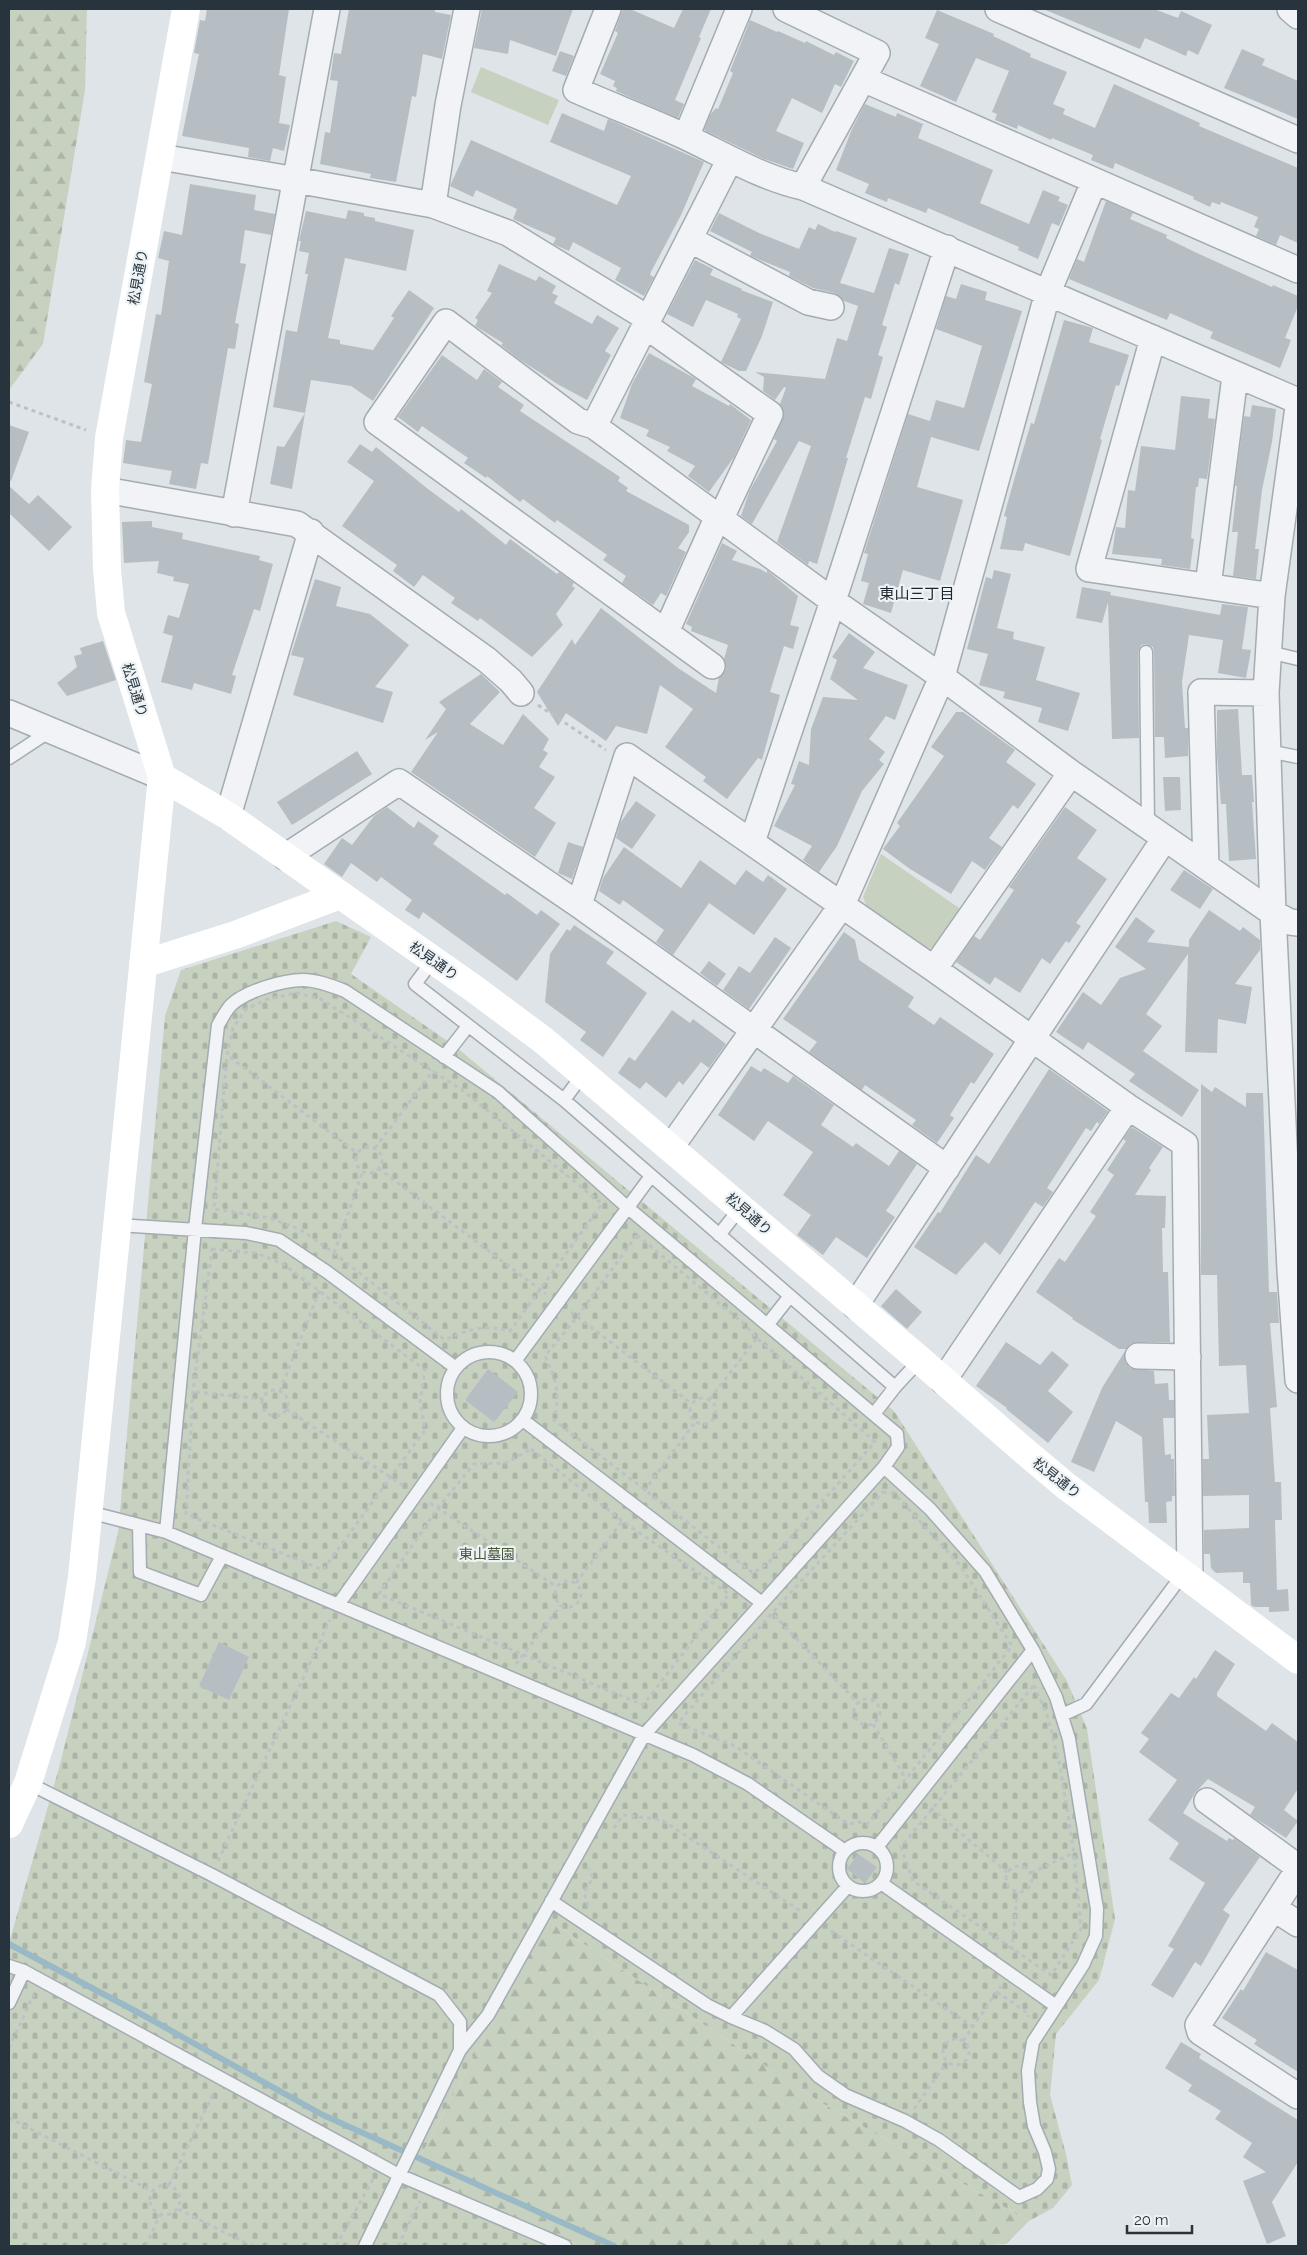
<svg xmlns="http://www.w3.org/2000/svg" width="1307" height="2255" font-family="Raleway,'Noto Sans JP',sans-serif">
	<defs>
		<pattern id="forest-firs" width="22" height="20" patternUnits="userSpaceOnUse" patternTransform="scale(1.25)"><rect width="22" height="20" fill="#c7d1c0"/><path d="M5 1l3.5 6h-7zM16 11l3.5 6h-7z" fill="#abb4a6"/></pattern>
		<pattern id="cemetery-stones" width="16" height="16" patternUnits="userSpaceOnUse" patternTransform="scale(1.25)"><rect width="16" height="16" fill="#c7d1c0"/><path d="M2 7V4a2 2 0 0 1 4 0v3zM10 15v-3a2 2 0 0 1 4 0v3z" fill="#abb4a6"/></pattern>
	</defs>
	<rect width="100%" height="100%" fill="#dee4e7"/>
	<path fill="url(#forest-firs)" d="M9,9h78l-2,81 -42,254 -34,46z
		M547,1919l268,180 214,122 -23,23 -35,2h-389l-170,-74z"/>
	<path fill="url(#cemetery-stones)" d="M336,921l35,16 -20,37 105,73 438,364 173,270 20,48 28,190 -16,61 -43,54 -6,61 16,59 6,31 -19,23 -24,13 -214,-122 -268,-180 -135,253 170,74h-573v-303l50,-175 59,-235 47,-517 16,-46z"/>
	<path fill="#c7d1c0" d="M481,67l78,33 -11,25 -77,-33z
		M881,854l81,56 -27,37 -10,2 -58,-42 -4,-10z"/>
	<g fill="none" stroke-linecap="round" stroke-linejoin="round">
		<path stroke="#9ab9c6" stroke-width="6" d="M9,1944l132,70 182,101 291,131"/>
	</g>
	<path fill="#b6bec4" d="M207,9h82l-10,66 7,2 -7,46 11,2 -6,26 -11,-3 -3,13 -22,-4 1,-9 -67,-12 17,-82 -5,-1 6,-33 5,1z
		M349,9h86v3l16,3 -9,44 -19,-5 -7,43 -4,-1 -16,86 -26,-4 1,-4 -51,-10 5,-32 5,1 8,-52 -8,-1 4,-27 7,1z
		M482,9h91l-17,47 -46,-16 -2,14 -34,-6z
		M623,9h7l44,19 9,-19h28l-12,28 2,1 -26,62 9,4 -6,14 -62,-27 1,-3 -4,-2 2,-5 -15,-7 18,-41 -3,-2z
		M1043,9h111l24,9 3,-7 31,14 -14,30 -10,-5 -2,6 -41,-18 -5,11z
		M937,10l57,24 -1,2 38,18 -1,3 37,15 -14,32 12,5 -2,5 32,14 19,-44 86,39 -1,3 99,42v75l-18,-8 -4,10 -20,-9 3,-7 -5,-2 4,-10 -37,-15 -1,3 -8,-3 -2,5 -17,-8 1,-2 -79,-34 -2,6 -22,-9 2,-5 -41,-17 -1,2 -33,-15 -1,4 -22,-9 2,-6 -5,-2 17,-41 -33,-13 -20,44 -36,-16 19,-42 -14,-6z
		M750,20l27,12 1,-1 27,12 1,-2 28,14 2,-3 18,9 -13,26 -6,-3 -13,29 -30,-15 -16,33 28,12 -11,26 -29,-10 -60,-29 6,-15 6,-7 2,1 15,-36 -3,-2z
		M1242,49l23,10 -3,6 36,16v38l-74,-31z
		M560,51l14,5 -8,20 -14,-5z
		M865,104l31,13 1,-4 26,11 -5,14 75,32 -13,33 49,21 14,-34 17,7 -2,4 10,4 -9,21 -7,-3 -14,36 -20,-9 1,-3 -91,-39 -2,5 -38,-15 -1,4 -22,-9 4,-9 -33,-14 16,-41z
		M562,113l42,18 4,-12 96,43 -23,53 -30,57 -1,3 4,2 -10,19 -29,-16 6,-12 -48,-26 -4,9 -16,-7 3,-6 -43,-19 4,-10 -41,-19 -3,7 -23,-11 21,-46 146,65 14,-29 -81,-34z
		M190,184l66,11 -2,15 21,4 -4,21 -26,-5 -5,33 6,1 -11,59 4,1 -4,25 -7,-1 -20,116 -7,-1 -5,26 -27,-5 3,-13 -49,-8 3,-23 15,2 11,-58 -8,-2 12,-68 5,1 8,-54 -11,-3 6,-27 18,4z
		M1106,201l27,12 -3,6 37,16 -1,3 31,15 75,34 1,-2 25,11v10l-13,32 6,2 -11,28 -70,-30 3,-6 -43,-19 -3,7 -98,-41 8,-20 7,3z
		M348,210l16,3v3l11,2v3l39,9 -8,41 -61,-13 -17,80 12,2v4l33,6 21,-32 -3,-2 18,-26 25,18 -61,93 -22,-15 -40,-6 -6,33 -32,-6 13,-77 11,2 11,-58h-3l4,-21 -10,-2 2,-10h-2l7,-30 40,8z
		M719,213l40,20 40,16 10,-22 6,3 3,-6 17,8 1,-1 21,7 -17,45 34,10 15,-45 20,6 -10,31 -4,-2 -13,42 5,2 -9,28 5,2 -12,42 -6,-2 -19,61h2l-31,106 -8,-3 -1,4 -31,-23 34,-96 -12,-5 -47,83 -11,-8 8,-24 28,-51 -3,-2 10,-25 -4,-10 6,-16 -2,-1 -9,13 -12,-9 1,-14 -9,-5 70,7 12,-41 10,3 11,-35 -14,-5 -9,-8 -22,-5 -24,-12 1,-4 -37,-15 -3,-2 2,-3 -42,-21z
		M695,260l18,9 -3,6 32,14 -1,1 32,12 -11,34 -16,35h-7l-18,-9 20,-43 -4,-2 1,-3 -32,-14 -13,27 -26,-13z
		M499,264l37,17 3,-5 17,10 -4,7 6,3 -4,7 38,21 5,-9 22,13 -14,23 6,4 -24,45 -28,-15 -40,-26 -18,-14 2,-2 -28,-17 3,-6 -3,-2 17,-25 -5,-2z
		M961,284l26,8 -2,8 37,11 -43,140 -48,-14 -14,50 46,13 -23,81 -37,-11 -12,43 -28,-9 6,-21 -8,-2 7,-27 -4,-1 44,-139 22,7 6,-21 28,8 18,-62 -46,-17 10,-33 10,3z
		M1064,320l29,8 -4,14 40,13 -10,31 -3,-1 -16,54 2,1 -32,116 -45,-13 -2,8 -23,-2 7,-32 -3,-1 10,-36 17,-57 3,1z
		M649,353l47,26 -4,7 37,20 1,-2 21,16 -17,37 -25,35 -21,-16 7,-10 -28,-15 3,-4 -24,-11 3,-6 -29,-12 12,-34z
		M442,355l35,25 7,-11 18,13 -4,5 26,18 -4,6 100,66 -2,4 10,7 -2,3 63,34v7l-11,16 8,4 -20,44 -5,-3 -8,12 -31,-22 4,-7 -23,-16 4,-5 -50,-35 -2,3 -32,-24 -3,3 -33,-26 -1,2 -22,-15 4,-5 -46,-32 -4,6 -20,-15z
		M1181,396l29,3 -2,19 7,1 -8,60 -8,-1 -1,9h-2l-5,51 3,1 -4,30 -29,-4 1,-6 -50,-5 4,-27 9,1 3,-38 7,1 6,-45 34,4z
		M1252,405l24,4 -4,33 -10,48 -7,59h4l-3,30 -23,-3 5,-44h-6l5,-46h-2l9,-70 6,1z
		M305,413l-13,76 -22,-5 7,-38 7,1z
		M9,425l20,7 -18,49h-2z
		M360,444l12,8 4,-5 52,42 31,23 2,-3 45,36 4,-6 47,35 2,-2 15,11 -2,3 3,2 -19,26 7,11 -31,32 -52,-39 -2,3 -27,-18 4,-5 -32,-23 -9,12 -21,-16 4,-6 -55,-39 32,-45 -27,-19z
		M9,486l20,18 9,-9 34,32 -23,24 -40,-38z
		M152,521v6l31,6 -1,6 78,17 -1,4 14,4 -13,47 -6,-2 -22,66 4,1 -5,18 -37,-11 -2,7 -31,-8 12,-46 -10,-3 5,-18 11,3 10,-34 -16,-3 1,-4 -17,-4 2,-12 -35,2 -2,-41z
		M722,543l15,8 -5,9 28,9 7,4v-3l31,26 -8,29 9,2 -6,22 -9,-3 -14,46 10,3 -18,65 -4,-2 -31,41 -24,-18 3,-4 -41,-30 28,-38 -33,-24 -13,49 -31,-8 -10,15 -40,-28 -8,13 -21,-34 35,-53 3,6 26,-37 77,60 38,25 3,-15 7,-10 -2,-9 4,-14 -37,-14 1,-4 -6,-3z
		M994,570l17,4 -14,54 17,4 -1,7 32,8 -9,33 44,13 -12,38 -30,-9 4,-14 -39,-10 2,-6 -26,-7 9,-31 -21,-5 19,-72 6,2z
		M315,579l26,8 -5,19 34,8 39,31 -34,42 18,5 -10,31 -90,-28 11,-37 -13,-3z
		M1082,587l29,5 -1,3 110,20 2,-11 26,3 -6,42 9,1 -5,28 -28,-5 5,-33 -34,-5 -7,47 3,46h3v28l-23,2 -1,-21h-9l-1,-85 -1,-5 -7,-3 -5,1 -3,7 1,86 -27,1 -4,-137 -6,21 -26,-5z
		M849,633l26,19 -12,16 45,17 -13,35 -9,-4 -17,23 16,13 -6,8 5,4 -22,27 -25,55 -18,26 -16,-12 9,-14 -38,-20 21,-41 -4,-1 8,-23 10,4 2,-36 12,-32 35,3 -28,-21 7,-19 -5,-3z
		M103,641l13,39 -49,16 -10,-13 20,-16 -3,-11 8,-2 -2,-6z
		M481,674l19,18 -30,32 33,21 20,-31 26,25 -6,11 5,3 -9,14 16,10 -21,31 22,15 -21,34 -124,-85 27,-40 -13,8 21,-31 -7,-7z
		M1238,709l4,66h10l2,27h-2l4,57 -27,2 -3,-57h-5l-4,-49v-45z
		M956,712h7l52,38 -9,12 30,22 -18,25 -5,-4 -24,33 13,9 -17,23 -13,-9 -21,33 -41,-25 -27,-20 17,-23 -3,-3 47,-67 -13,-9z
		M357,751l15,23 -80,51 -15,-23z
		M1163,777h17l1,33 -16,1z
		M636,801l20,14 -24,34 -16,-11 4,-15z
		M387,807l27,21 4,-7 21,15 -6,8 72,51 2,-2 30,22 4,-5 19,14 -43,57 -94,-69 -4,7 -14,-9 7,-10 -31,-23 -4,5 -26,-19 -9,14 -18,-13 18,-26 10,7 22,-29z
		M1065,807l32,23 -20,28 30,21 -31,44 5,3 -12,17 -3,-2 -16,23 -8,-6 -22,35 -25,-16 -5,8 -34,-23 18,-26 6,4 34,-50 -5,-3z
		M568,842l15,5 -11,32 -14,-6z
		M624,847l57,41 19,-28 35,25 11,-15 17,12 5,-7 19,14 -33,46 -45,-32 -36,52 -17,-13 8,-12 -41,-30 -3,5 -21,-14 4,-13z
		M1184,870l29,19 -13,20 -30,-19z
		M1209,910l31,21 3,-4 17,13v10l-25,34 17,3 -6,37 -28,-5 -1,34 -32,-1 3,-98 -42,60 16,12 -19,25 56,39 -17,27 -53,-36 6,-7 -47,-32 -5,8 -27,-18 27,-40 18,13 19,-27 26,-9 -31,-22 21,-30 19,14 -8,11 42,5v-7z
		M574,925l40,27 -8,11 41,30 -44,64 -23,-17 6,-8 -41,-30 5,-48 17,-25 3,2z
		M844,932l11,8 4,20 55,37 -6,10 26,18 6,-8 54,37 -20,30 -3,-2 -21,33 4,3 -17,25 -25,-18 4,-5 -51,-35 -3,5 -53,-38 8,-10 -34,-23z
		M775,937l16,11 -42,61 -26,-19 16,-24 11,7z
		M709,961l17,13 -9,12 -17,-13z
		M672,1010l18,13 3,-4 33,25 -17,24 -8,-6 -18,23 -4,-4 -13,17 -20,-16 -6,7 -22,-16 11,-16 6,4z
		M751,1066l10,6 3,-4 24,15 5,-7 41,29 -13,20 32,22 3,-4 33,23 10,-15 18,13 -31,47 9,6 -28,41 -31,-21 -13,18 -26,-20 14,-20 -28,-20 30,-43 -45,-31 -14,20 -36,-26z
		M1049,1069l59,42 -9,13 -2,-2 -6,9 -5,-3 -39,60 6,4 -10,15 -8,-5 -35,53 -15,-13 -29,33 -42,-28 24,-35 2,1 36,-58 13,9z
		M1201,1084l11,8 3,-5 31,20v-14h17l6,199h8l2,31h-9l7,84 -7,1 5,74h6l1,38h-7l2,70 11,-1 1,22 -20,1v-5h-15l-3,-2 -1,-22h-7v-11l-27,1 -5,-5 -1,-14h-6v-24l45,-2v-33l-46,1v-37h6l-2,-44 42,-2 -3,-48 -27,1 -2,-91h-16z
		M1132,1127l31,20 -14,21 2,2 -16,25 31,1 -1,32h-3l1,44h5l2,70h-32l-7,2 -5,5h-7l-47,-30 1,-1 -37,-26 23,-34 6,4 31,-46 -6,-4 24,-37 -7,-5 19,-29 -3,-2z
		M896,1289l26,23 -15,17 -26,-23z
		M1006,1342l34,23 12,-14 17,14 -21,26 25,21 -25,31 -42,-34 1,-1 -31,-22z
		M1125,1351v11l5,6 24,3 1,13 13,-1 1,17h5v18h-11l2,37 6,-1v5h3l1,37h-3v5l-6,1 1,21h-18l-1,-21h-3l-3,-65 -26,-16 -22,51 -23,-10 31,-74z
		M488,1369l30,23 -24,30 -29,-22z
		M219,1642l30,15 -20,43 -30,-14z
		M1215,1650l20,14 -18,29v3l49,35 6,-8 26,19v47l-14,21 14,11 -12,17 -36,-23 5,-8 -47,-28 -13,14 -12,20 44,28 2,-3 4,2 1,-2 26,19 -37,53 7,5 -29,51 -6,-4 -22,36 -22,-13 23,-36 -6,-3 37,-63 -36,-24 10,-16 -31,-23 29,-40 -38,-28 10,-13 -8,-6 30,-40 8,5 15,-21 2,2z
		M858,1854l19,13 -12,16 -18,-14z
		M1266,1952l32,18v102l-44,-28 3,-4 -35,-22 19,-29 2,2z
		M1181,2042l20,12 -2,4 99,62v42l-26,40 14,34 -19,8 -24,-63 23,-9 -23,-15 9,-14 -37,-24 6,-8 -33,-20 4,-6 -27,-17z"/>
	<g fill="none" stroke-linecap="round" stroke-linejoin="round">
		<g stroke="#a4acb1" stroke-width="15">
			<path id="lane" d="M1146,652l2,174
				M1269,652l29,7
				M1268,751l30,6
				M9,758l41,-27
				M433,960l-18,24 149,116 331,287 25,-27
				M444,1057l24,-31
				M564,1100l19,-26
				M117,1225l129,8 33,7 48,32 129,96
				M719,1235l22,-28
				M768,1324l22,-28
				M447 1394a42 42 0 1 1 84 0a42 42 0 1 1-84 0Z
				M515,1361l136,-185
				M874,1414l21,-27
				M523,1420l239,183
				M89,1512l77,20 527,223 55,29 97,67
				M139,1525l1,47 61,23 21,-39
				M166,1532l29,-303 23,-204c4,-6 8,-15 13,-20 15,-14 52,-25 72,-25 14,0 29,6 42,11l153,101 129,115 270,227 1,13 -14,20 -240,268 -156,280 -28,35
				M338,1605l125,-177
				M1062,1715l24,-11 97,-130
				M28,1783l184,92 227,120 21,27v28l-95,196
				M839 1867a24 24 0 1 1 48 0a24 24 0 1 1-48 0Z
				M877,1847l156,-197
				M881,1883l175,123
				M551,1901l156,104 24,12 34,14 29,18 24,27 27,19 60,26 34,19 80,57 18,-8 10,-10 2,-10 -4,-17 -11,-26 -4,-24 -2,-31 5,-29 50,-77 13,-29 1,-27 -28,-170 -13,-42 -23,-47 -48,-79 -55,-62 -46,-42
				M9,1966l15,5 -15,32
				M24,1971l375,204 166,71
				M731,2017l117,-131"/>
		</g>
		<g stroke="#a4acb1" stroke-width="28">
			<path id="street" d="M608,9l-32,81c36,16 74,30 110,47 38,18 76,41 117,50l495,214
				M786,9l91,44 -74,134
				M998,9l300,131
				M1290,9l8,7
				M863,79l435,191
				M686,137l53,-128
				M160,157l119,20 154,28 75,28 141,86
				M433,205l15,-100 19,-96
				M689,239l119,63 23,5
				M646,326l124,88 -49,104
				M1153,338l-64,231 183,27
				M1298,407l-26,189 -6,97 7,220 17,357 8,110
				M594,426l136,-267
				M105,490l192,34 190,136 24,21 10,12
				M234,514l93,-505
				M1208,586l27,-210
				M666,632l52,-116
				M712,666l-335,-244 69,-100 132,99 16,5 239,175 109,76 129,96 202,140 17,9 8,1
				M9,713l153,64
				M228,816l83,-284
				M752,842l81,-241 114,-353
				M285,857l114,-75 180,123 368,263
				M1206,866l-5,-174 65,1
				M579,905l48,-149 307,213 194,138 57,37 5,435
				M934,969l137,-196
				M671,1147l171,-242 100,-228 106,-385 46,-110
				M855,1306l310,-468
				M1138,1356l50,1
				M943,1381l185,-274
				M1207,1801l91,66
				M1298,1870l-100,155 2,7 98,64
				M1275,1909l23,15"/>
		</g>
		<path stroke="#bdc1c6" stroke-width="3" stroke-dasharray="4 4" stroke-linecap="butt" d="M9,402l77,28
			M538,705l68,45
			M296,993l25,6 144,93 137,112 -92,127c-25,-7 -42,-2 -65,9l-111,-87 -33,-23 -31,-12 -56,-9 13,-154 6,-27 13,-19 22,-10z
			M230,1057l127,96
			M356 1160a13 13 0 1 1 26 0a13 13 0 1 1-26 0Z
			M375,1148l58,-77
			M378,1168l168,126
			M637,1235l106,88 14,15 118,104 -107,121 -15,10 -199,-153c6,-27 3,-39 -9,-64l32,-39z
			M212,1249l44,4 27,11 142,106 -5,32 5,28 -102,140 -137,-56 7,-122z
			M334,1253l29,-82
			M571,1312l121,92
			M262 1403a13 13 0 1 1 26 0a13 13 0 1 1-26 0Z
			M280,1391l40,-102
			M196,1392l67,7
			M690 1411a13 13 0 1 1 26 0a13 13 0 1 1-26 0Z
			M710,1399l47,-61
			M286,1409l118,77
			M531,1449l91,72 107,73 -86,111 -264,-111 59,-86 36,-44 32,-1z
			M644,1491l52,-70
			M883,1492l11,1 66,72 52,81 -106,133 -39,45 -8,-2 -11,2 -113,-78 -57,-23 94,-110z
			M430,1503l127,84
			M555 1594a13 13 0 1 1 26 0a13 13 0 1 1-26 0Z
			M576,1583l47,-63
			M774,1615l84,88
			M516,1664l45,-59
			M1034,1685l13,30 13,51 14,87 7,76 -30,46 -138,-94 -12,-34z
			M854 1712a13 13 0 1 1 26 0a13 13 0 1 1-26 0Z
			M873,1724l33,55
			M931,1808l76,64
			M614,1828l9,-13 39,5 140,92
			M218,1861l112,-241
			M1006 1879a13 13 0 1 1 26 0a13 13 0 1 1-26 0Z
			M1031,1873l40,-19
			M588,1906l-4,-14 9,-14 -4,-9
			M831,1931l142,96
			M1012,1950l5,-58
			M997,1992l32,22 -1,3
			M943 2052a13 13 0 1 1 26 0a13 13 0 1 1-26 0Z
			M963,2041l38,-55
			M9,2048l25,-54
			M914,2109l33,-47
			M9,2118l143,73
			M150 2200a15 15 0 1 1 30 0a15 15 0 1 1-30 0Z
			M169,2185l45,-93
			M178,2209l74,37
			M146,2246l14,-31
			M336,2246l37,-67
			M398,2246l22,-45"/>
		<use href="#lane" stroke="#f1f3f6" stroke-width="12"/>
		<use href="#street" stroke="#f1f3f6" stroke-width="25"/>
		<path stroke="#fff" stroke-width="28" d="M186,9l-77,429 -4,52 2,79 4,44 51,164 66,39 245,172 70,52 377,320 102,89 44,37 232,174
			M143,964l92,-29 105,-40
			M9,1824l19,-41 44,-141 10,-65 80,-800"/>
	</g>
	<g text-anchor="middle" stroke-width="4.5" stroke-linejoin="round" paint-order="stroke">
		<g font-size="14" fill="#28343d" stroke="#edf2f5">
			<text transform="translate(138 277) rotate(-80)" y="5">松見通り</text>
			<text transform="translate(135 690) rotate(73)" y="5">松見通り</text>
			<text transform="translate(434 961) rotate(35)" y="5">松見通り</text>
			<text transform="translate(749 1214) rotate(41)" y="5">松見通り</text>
			<text transform="translate(1057 1478) rotate(38)" y="5">松見通り</text>
		</g>
		<g font-size="14" fill="#445836" stroke="#edf2f5">
			<text x="487" y="1559">東山墓園</text>
		</g>
		<g font-size="15" fill="#1a252e" stroke="#edf2f5">
			<text x="917" y="599">東山三丁目</text>
		</g>
	</g>
	<rect width="1307" height="2255" fill="none" stroke="#28343d" stroke-width="20"/>
	<path d="M1127 2225v8h65v-8" fill="none" stroke="#28343d" stroke-width="2.5"/>
	<text x="1134" y="2225" font-size="15" fill="#28343d" stroke="#edf2f5" stroke-width="4" paint-order="stroke">20 m</text>
</svg>
